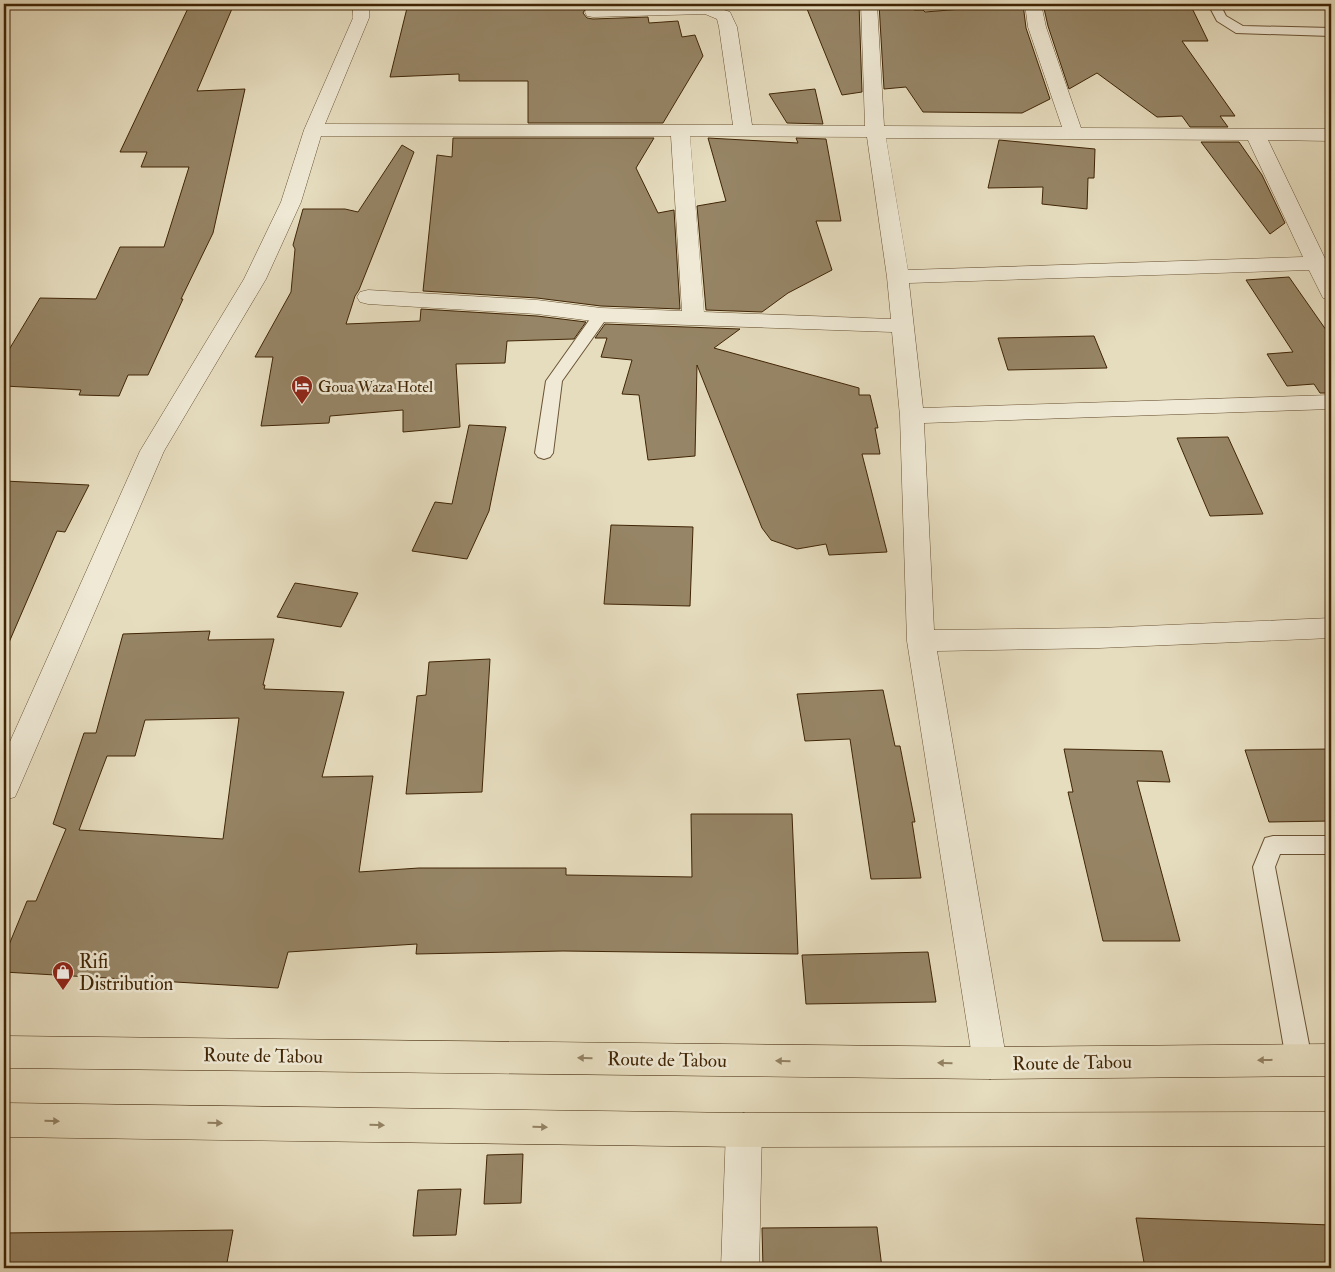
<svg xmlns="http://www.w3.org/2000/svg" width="1335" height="1272" font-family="'IM FELL Double Pica',serif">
	<rect width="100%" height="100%" fill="#e6ddbf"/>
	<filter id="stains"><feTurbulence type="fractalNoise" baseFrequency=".004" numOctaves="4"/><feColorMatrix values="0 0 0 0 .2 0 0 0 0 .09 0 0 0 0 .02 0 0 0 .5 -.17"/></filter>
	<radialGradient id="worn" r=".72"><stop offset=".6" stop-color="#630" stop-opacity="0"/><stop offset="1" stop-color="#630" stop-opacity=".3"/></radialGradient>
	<path fill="#968566" stroke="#402505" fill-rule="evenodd" d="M190,4h44l-37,87 48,-2 -32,144 -32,66h2l-35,76h-20l-9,21 -40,-1 2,-5 -77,-4v-28l36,-60 56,1 24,-52h44l25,-80h-48l6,-15h-27z
		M541,4h86l-40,2 -4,7 4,5 6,1 55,-2 1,6 29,-2 4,16 13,-2 8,21 -40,67h-135v-42h-69v-7l-69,3 17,-69h134z
		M805,4h54l3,88 -20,3z
		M879,4h31l4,6h9l2,2 98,-8 3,24 24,71 -28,14 -99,-1 -17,-25 -22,2z
		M1043,4h147l18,37h-26l53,75h-15l8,11h-38l-8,-11 -25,1 -60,-44 -28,16 -21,-63z
		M815,89l8,35 -36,-1 -18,-29z
		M453,138h201l-18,30 22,45 16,-3 6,99 -79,-3 -64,-8 -114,-7 14,-136 15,2z
		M708,138l90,5 -2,-5 30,1 15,82h-25l16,49 -44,23 -26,19 -56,-2 -9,-104 29,-5z
		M999,140l96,9 -1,29h-6l-1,31 -45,-5 1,-17 -55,1z
		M1201,142h38l23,33 23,48 -15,11z
		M402,145l12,7 -55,138 -4,6 -9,28 74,-3 1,-12 116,7 49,6 -12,17 -67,2 -2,22 -49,1 4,63 -57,5v-22l-73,6 -1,7 -68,3 12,-69h-18l36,-65 4,-43 -2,-4 10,-36h42l13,3z
		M1289,277l42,60v56h-11l-6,-9 -27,2 -20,-32 26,-2 -47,-72z
		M605,324l135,5 -26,19 145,40v7h11l8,33h-3l5,26h-18l25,98 -58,3 -3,-11 -29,5 -26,-9 -9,-12 -65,-163 -2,91 -47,4 -9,-65 -17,-1 10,-34 -31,-3 6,-19h-12z
		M1094,336l13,32 -99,2 -10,-32z
		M469,425l37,2 -17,84 -22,48 -55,-8 23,-49 17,2z
		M1228,437l35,77 -53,2 -33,-78z
		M4,481l85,4 -24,47 -8,-1 -53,123z
		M611,525l82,2 -3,79 -86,-2z
		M295,583l63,10 -17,34 -64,-10z
		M210,631l-2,9 66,-1 -11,46h2l-1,4 80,3 -22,85 51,-1 -14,96 60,-4h147v7l126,2 -1,-63h101l6,140 -235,-3 -147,3 1,-10 -129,8 -10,36 -274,-16v-15l23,-56h9l30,-72 -13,-5 31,-91h12l27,-99zM239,718l-16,121 -144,-9 28,-74h28l10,-36z
		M490,659l-8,133 -76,2 11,-98 9,-1 3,-33z
		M883,690l12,56h5l15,76h-3l9,56 -50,1 -21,-140 -45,2 -8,-47z
		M1064,749l98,2 8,31 -33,-1 43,160h-77l-35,-149h5z
		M1331,749v72l-62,1 -24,-72z
		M928,952l8,50 -130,2 -4,-49z
		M523,1154l-2,49 -37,1 3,-49z
		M461,1189l-5,46 -43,1 5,-46z
		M1136,1218l195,7v43h-186z
		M877,1227l5,41h-119l-1,-40z
		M233,1230l-7,38h-222v-35z"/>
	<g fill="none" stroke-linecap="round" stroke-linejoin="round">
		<g stroke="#6a5334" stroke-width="2">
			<path id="service" d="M1208,4h12l6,12 17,10 88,2v8l-95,-3 -19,-12z
				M601,310l6,2 2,3 -47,66 -9,72 -3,4 -6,2 -6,-2 -3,-4 11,-72 49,-69z
				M1273,836h58v18h-51l-5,13 37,193 -4,8 -9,4 -9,-4 -4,-8 -33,-193 12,-29z"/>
		</g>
		<g stroke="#6a5334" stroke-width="1">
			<path id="minor" d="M353,4h16v14l-44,106 408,1 -14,-98 -2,-8 -12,-5 -112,3 -6,-1 -2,-4 2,-4 6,-1 114,-3 23,8 7,15 15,98 113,1 -4,-122h16l7,122 178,1 -34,-100 -3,-23h16l5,23 35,101 250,1v12l-63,-1 63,131v28l-8,-1 -14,-28 -400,13 14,125 408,-13v14l-407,14 10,207 165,-2 232,-10v20l-232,10 -162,3 70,412 -5,12 -12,4 -12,-4 -5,-12 -66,-422 -7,-225 -8,-84 -291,-10 -64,-8 -169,-10 -8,-2 -3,-5 3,-5 8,-2 169,10 64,8 81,3 -11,-175h-350l-20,66 -35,77 -102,172 -145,337 -4,9 -11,3v-45l136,-304 104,-172 37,-77 23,-72 49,-112zM690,136l177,1 20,140 4,42 -187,-7zM886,138l362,2 55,117 -395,13z
				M744,1113l13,5 5,12 -3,138h-38l5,-138 5,-12z"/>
		</g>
		<g stroke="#402505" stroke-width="1">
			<path id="primary" d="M4,1036l986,11 341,-3v32l-341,3 -986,-11z
				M4,1103l740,10 587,-1v34l-587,1 -740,-10z"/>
		</g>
		<use href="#service" fill="#efe9d5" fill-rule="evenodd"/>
		<use href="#minor" fill="#efe9d5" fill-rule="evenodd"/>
		<use href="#primary" fill="#e6ddbf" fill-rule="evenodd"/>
	</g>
	<defs><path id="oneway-solid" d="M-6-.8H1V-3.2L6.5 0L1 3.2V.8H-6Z" transform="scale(1.25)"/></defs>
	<g fill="#938162">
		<use href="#oneway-solid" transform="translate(585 1058) rotate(-179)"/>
		<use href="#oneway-solid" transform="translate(1265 1060) rotate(179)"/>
		<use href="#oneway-solid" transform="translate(783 1061) rotate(-179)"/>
		<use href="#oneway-solid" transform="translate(945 1063) rotate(-179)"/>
		<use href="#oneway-solid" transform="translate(52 1121) rotate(1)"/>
		<use href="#oneway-solid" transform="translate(215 1123) rotate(1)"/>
		<use href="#oneway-solid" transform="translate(377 1125) rotate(1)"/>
		<use href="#oneway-solid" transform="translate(540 1127) rotate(1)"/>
	</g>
	<defs>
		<g id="hotel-pin" transform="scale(1.125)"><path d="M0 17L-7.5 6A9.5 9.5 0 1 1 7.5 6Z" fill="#8f2418" stroke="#efe9d5"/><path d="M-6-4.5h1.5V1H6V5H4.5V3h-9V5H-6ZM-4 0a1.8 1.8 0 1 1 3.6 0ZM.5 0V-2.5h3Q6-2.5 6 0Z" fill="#fff"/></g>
		<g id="shop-pin" transform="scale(1.125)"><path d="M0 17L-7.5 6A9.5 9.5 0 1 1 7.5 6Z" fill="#8f2418" stroke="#efe9d5"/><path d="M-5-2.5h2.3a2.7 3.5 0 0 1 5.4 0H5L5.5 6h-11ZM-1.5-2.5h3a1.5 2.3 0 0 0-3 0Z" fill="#fff"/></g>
	</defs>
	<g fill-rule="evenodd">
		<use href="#hotel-pin" x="302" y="386"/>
		<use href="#shop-pin" x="63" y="972"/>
	</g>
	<g text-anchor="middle" stroke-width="5" stroke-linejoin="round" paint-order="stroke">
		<g font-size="16" fill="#402505" stroke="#efe9d5" text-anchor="start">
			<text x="318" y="392">Goua Waza Hotel</text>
		</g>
		<g font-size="19" fill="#402505" stroke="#efe9d5" text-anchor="start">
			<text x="79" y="968">Rifi<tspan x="79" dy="22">Distribution</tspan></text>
		</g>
		<g font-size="19" fill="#402505" stroke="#efe9d5">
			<text transform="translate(263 1055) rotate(1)" y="7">Route de Tabou</text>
			<text transform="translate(667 1059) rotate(1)" y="7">Route de Tabou</text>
			<text transform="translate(1072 1062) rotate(-1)" y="7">Route de Tabou</text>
		</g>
	</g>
	<rect width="1335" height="1272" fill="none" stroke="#e6ddbf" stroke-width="20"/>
	<rect x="5" y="5" width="1325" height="1262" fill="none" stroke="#402505" stroke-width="2.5"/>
	<rect x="10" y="10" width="1315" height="1252" fill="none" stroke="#402505"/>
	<rect width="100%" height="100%" filter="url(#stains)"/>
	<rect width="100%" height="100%" fill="url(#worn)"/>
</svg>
